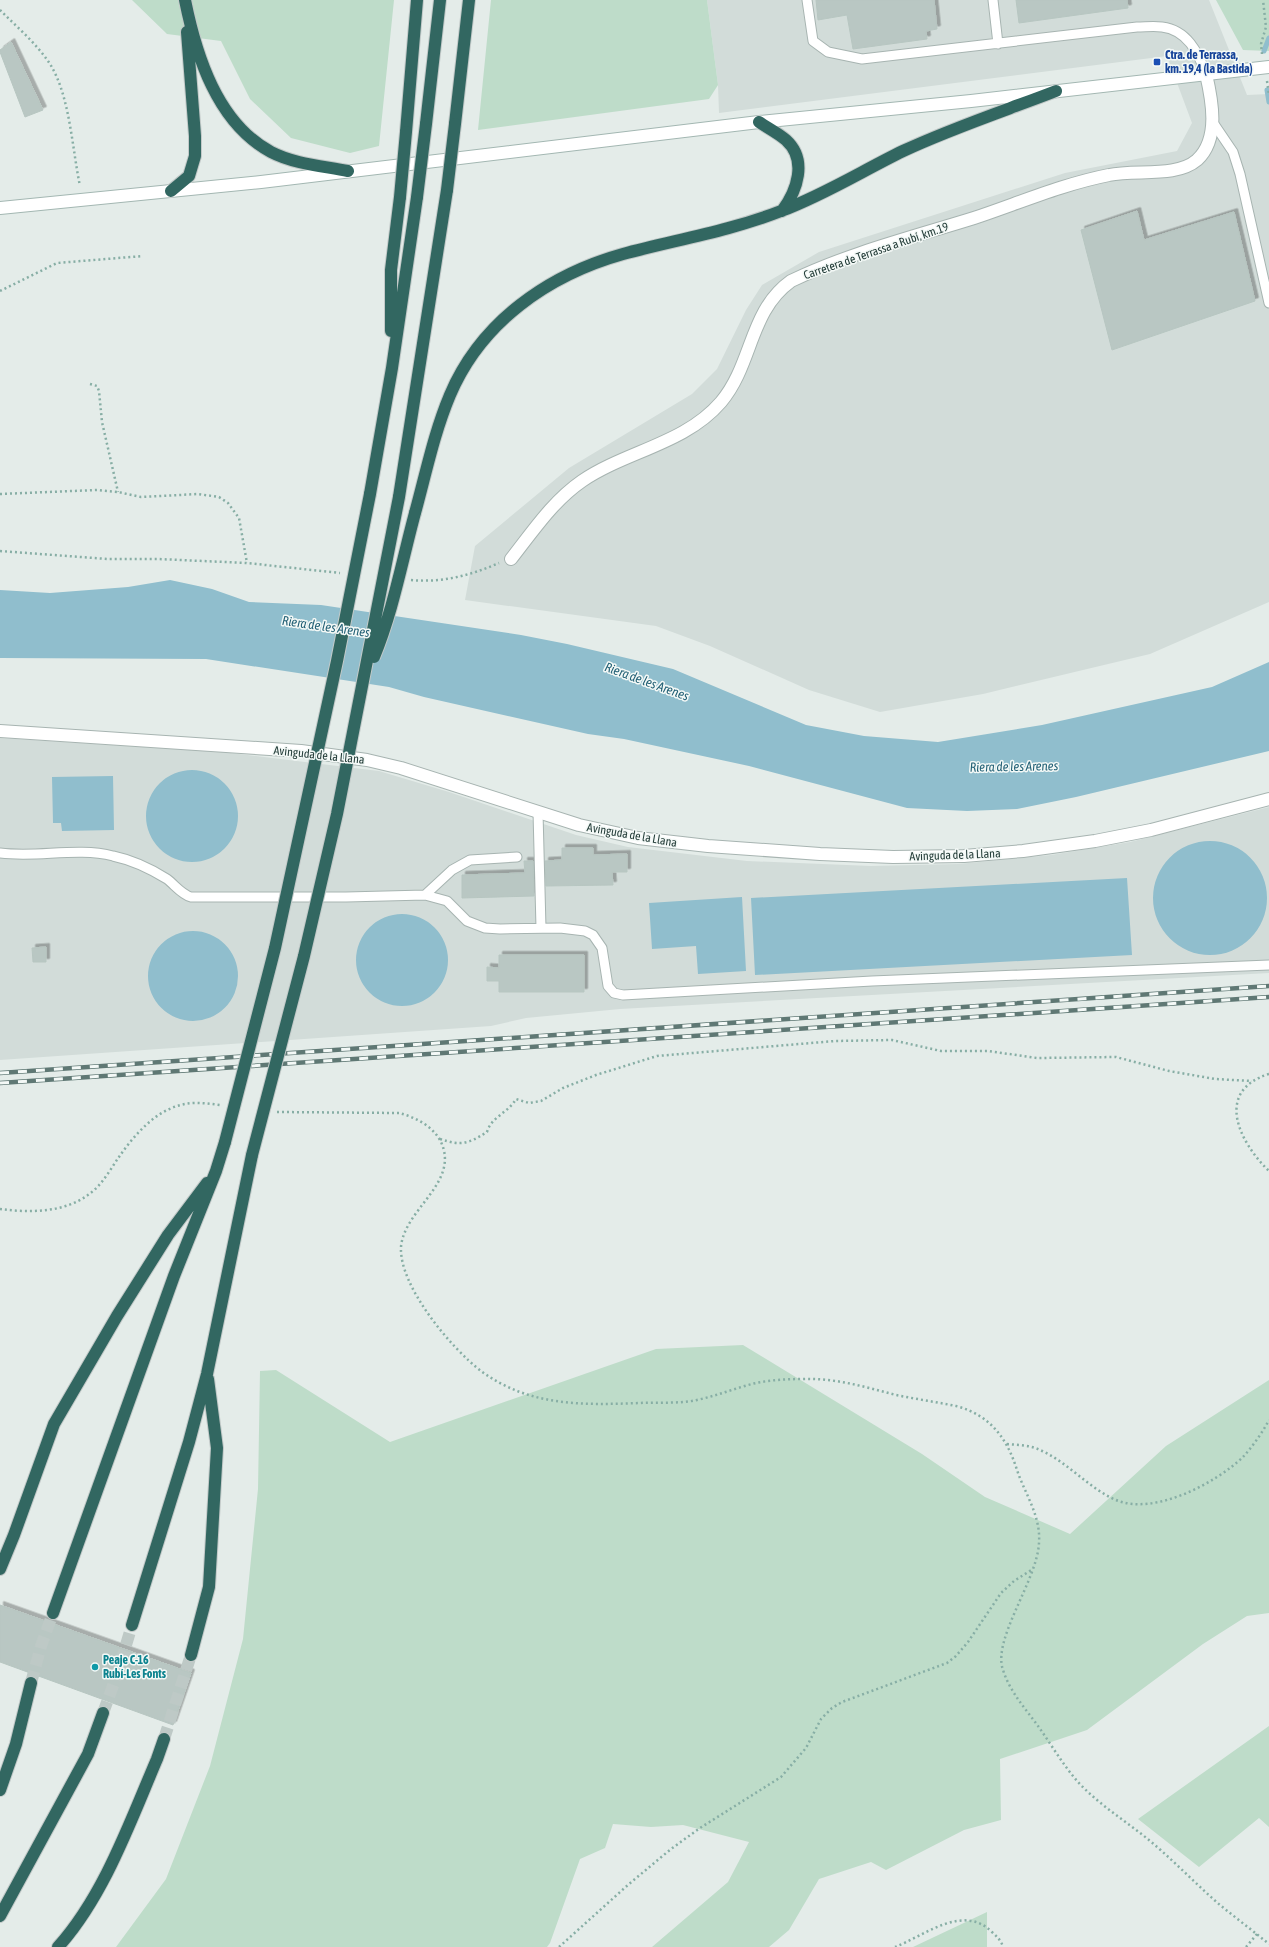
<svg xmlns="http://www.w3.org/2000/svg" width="1269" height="1947" font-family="'Asap Condensed',sans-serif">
	<defs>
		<filter id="shadow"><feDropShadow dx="3.5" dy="-3.5" stdDeviation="0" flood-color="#0004"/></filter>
	</defs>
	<rect width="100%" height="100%" fill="#e4ece9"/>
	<path fill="#d2dcd9" d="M707,0h502l38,95 22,-1v508l-119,52 -167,40 -103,18 -71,-22 -99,-44 -54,-20 -191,-26 10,-54 94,-78 123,-74 25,-25 29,-59 16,-25 57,-33 246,-79 112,-22 15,-28 -25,-67 -448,57 -1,-28z
		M0,738l222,14 157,19 70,21 127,43 52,12 119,14 124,5 87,-2 93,-9 79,-13 139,-35v166l-649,36 -94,9 -35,8 -491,34z"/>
	<path fill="#bedcc9" d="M132,0h262l-15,146 -29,7 -59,-15 -41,-39 -29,-58 -54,-7z
		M491,0h216l11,85 -9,14 -231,31z
		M1216,0h53v51l-26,-1z
		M743,1345l179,109 63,43 85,37 96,-88 103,-66v233l-22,3 -44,28 -116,86 -87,29 1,61 -37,10 -78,40 -15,-8 -52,17 -30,51 -20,17h-117l76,-65 21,-40 -66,-17 -32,2 -38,-3 -8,24 -25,11 -30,84 -3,4h-431l50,-68 44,-113 33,-127 15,-150 2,-118 16,-1 114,72 266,-93z
		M1269,1726v101l-10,-9 -60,49 -61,-48z
		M987,1912v35h-74z"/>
	<path fill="#90becd" d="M170,580l42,9 37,13 72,3 200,30 46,9 106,25 133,56 58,11 74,6 104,-17 170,-38 57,-25v89l-193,46 -59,12 -50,2 -60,-3 -158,-42 -125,-27 -36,-5 -164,-37 -35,-10 -183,-28 -206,-1v-68l50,3 78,-6z
		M146 816a46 46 0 1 1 92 0a46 46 0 1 1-92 0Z
		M113,776l1,54 -52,1 -1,-8h-8l-1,-46z
		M1153 898a57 57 0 1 1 114 0a57 57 0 1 1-114 0Z
		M1127,878l5,77 -377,20 -4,-77z
		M742,897l4,74 -48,3 -2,-28 -44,3 -3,-46z
		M356 960a46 46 0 1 1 92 0a46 46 0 1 1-92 0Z
		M148 976a45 45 0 1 1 90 0a45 45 0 1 1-90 0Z"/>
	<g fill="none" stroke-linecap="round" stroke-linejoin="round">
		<path stroke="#90becd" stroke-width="5" d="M1264,51l5,-13
			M1267,90l2,12"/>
	</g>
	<path fill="#b9c7c3" stroke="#b7c6c1" filter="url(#shadow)" d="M816,0h118l3,29 -11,2 1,8 -74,10 -6,-34 -29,5z
		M1016,0h111l1,8 -109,15z
		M11,42l32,68 -18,7 -25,-65v-2z
		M1137,211l7,29 90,-28 21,89 -143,49 -31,-120z
		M562,848h31v7l34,-1v18h-15l1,13 -67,1 -1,-25 17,-1z
		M524,861h9l1,35 -72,2v-23l63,-2z
		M46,947v15h-13l-1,-14z
		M499,955h85v37h-85v-11h-12v-14l12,1z
		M0,1605l191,68 -18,52 -173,-63z"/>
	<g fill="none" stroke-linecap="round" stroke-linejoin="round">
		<path stroke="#bec9c6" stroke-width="12" stroke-dasharray="12 6" stroke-linecap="butt" d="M31,1683l10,-37 12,-33
			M103,1713l15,-41 14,-47
			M164,1739l27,-84"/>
		<g stroke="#a7b4b1" stroke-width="11">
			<path id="service" d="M807,0l6,41 15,11 34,7 275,-32c8,0 17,-1 25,0 25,3 36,25 44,47
				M993,0l5,44
				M1212,121l21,31 7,22 29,129
				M538,812l3,116
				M0,853c37,5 77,-6 113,3 19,4 38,13 54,23 8,6 14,15 24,18h155l79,-2 22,6 20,20 18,7 15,1 60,-1 25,3 8,4 9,13 6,38 6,7 9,2 249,-14 397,-16
				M425,895l27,-25 18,-10 47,-3"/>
		</g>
		<g stroke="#a7b4b1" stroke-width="14">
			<path id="minor" d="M511,559c22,-28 42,-58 71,-78 44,-30 103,-37 139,-79 32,-38 28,-91 70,-121 58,-28 122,-44 183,-63 45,-15 89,-34 135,-43 27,-6 67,3 88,-15 23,-21 15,-60 9,-86
				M0,731l301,20 66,9 34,8 178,57 32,7 27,6 70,8 112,8 73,3 71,-1 59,-5 72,-10 56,-11 118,-31"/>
		</g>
		<g stroke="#a3b7b2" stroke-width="14">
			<path id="secondary" d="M0,208l261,-26 498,-60 212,-21 298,-34"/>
		</g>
		<g stroke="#c2c9c8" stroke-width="14">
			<path id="motorway" d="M185,0c11,55 32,123 86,152 23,12 52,14 77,19
				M759,122c9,6 19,11 27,18 22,20 11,51 -4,71
				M426,124l14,-124
				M455,124l14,-124
				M406,132l11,-132
				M171,191l18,-15 6,-20v-20l-8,-104
				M391,331v-61l9,-73
				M370,494l22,-126 25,-171
				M399,497l48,-307
				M415,513c11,-40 19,-80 35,-118 31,-73 98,-120 173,-141 52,-14 107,-23 158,-43 43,-16 81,-40 122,-60 49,-23 101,-40 153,-60
				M0,1569l14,-34 40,-111 63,-108 51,-81 39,-52
				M53,1613l121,-337 42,-105 9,-29
				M132,1625l57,-183 18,-68 45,-219
				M191,1655l18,-68 8,-139 -9,-69
				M0,1790l16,-46 15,-61
				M0,1916l88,-162 15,-41
				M58,1947c46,-51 72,-125 99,-188l7,-20"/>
		</g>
		<path stroke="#87aea5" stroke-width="2.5" stroke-dasharray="2 3" stroke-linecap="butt" d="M0,10c17,17 37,34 50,54 20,32 22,84 30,122
			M1262,54l-1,-10 5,-17 -3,-27
			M1267,81l2,14
			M0,291l57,-28 86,-7
			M90,384l7,2 2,5 3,31 16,70
			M0,494l97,-4 21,2 23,5 57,-3 21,3 9,6 11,15 8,45
			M0,551l107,8h51l89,4 93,10
			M411,580c32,3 60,-5 88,-17
			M1269,1074c-55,17 -30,68 0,97
			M277,1112l122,1c16,4 34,13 42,29 19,41 -37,67 -40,105 -2,39 50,101 80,124 49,36 102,34 159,32 19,-1 39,1 57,-3 18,-4 34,-10 51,-15 18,-5 37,-6 56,-6 32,-1 61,8 92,16 20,4 40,7 60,11 34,9 51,32 61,64 8,24 24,46 22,73 -2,38 -47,96 -36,127 7,22 22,38 35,56 13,18 25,39 40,56 23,25 53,42 78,64 22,19 42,40 64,59 16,13 33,26 49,39
			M440,1139c21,7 28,5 47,-7 4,-15 21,-19 29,-33l13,4 12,-2 22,-13 33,-13 61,-19 178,-15 57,-1 49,11h47l49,7 79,-1 53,14 46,8 37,2
			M0,1209c31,4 68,4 93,-18 11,-9 18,-23 26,-34 18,-26 43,-54 77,-54 8,0 16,1 24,2
			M1007,1444c11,1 23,1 33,6 28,12 48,38 76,50 38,16 100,-17 127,-43 10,-11 19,-24 26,-37
			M559,1947l70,-63 42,-35 29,-21 81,-51 25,-29 15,-29 11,-11 10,-6 105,-39 9,-7 12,-14 33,-49 13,-12 19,-12
			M895,1947c29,-11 68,-44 97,-15 5,5 9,8 11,15
			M1246,1947l11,-13"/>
		<use href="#service" stroke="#fff" stroke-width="9"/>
		<use href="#minor" stroke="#fff" stroke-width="12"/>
		<use href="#secondary" stroke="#fff" stroke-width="12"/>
		<use href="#motorway" stroke="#326761" stroke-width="12"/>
		<g stroke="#5f7874" stroke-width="4.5">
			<path id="rail" d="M0,1073l1269,-87
				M0,1083l1269,-86"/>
		</g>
		<use href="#rail" stroke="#f4f9f7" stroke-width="3" stroke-dasharray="9" stroke-linecap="butt"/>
		<g stroke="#c2c9c8" stroke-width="14" stroke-linecap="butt">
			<path id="motorway-bridge" d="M447,190l8,-66
				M400,197l6,-65
				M417,197l9,-73
				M374,657c19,-46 28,-96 41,-144
				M225,1142l50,-194 62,-287 33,-167
				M252,1155l52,-199 33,-142 62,-317"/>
		</g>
		<use href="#motorway-bridge" stroke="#326761" stroke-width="12"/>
	</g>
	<rect fill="#1a4fb4" stroke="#f4f9f7" stroke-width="1.5" x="1153" y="58" width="8" height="8" rx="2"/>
	<circle fill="#0f9aa8" stroke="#f4f9f7" stroke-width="1.5" cx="95" cy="1667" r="4"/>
	<g text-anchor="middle" stroke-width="3" stroke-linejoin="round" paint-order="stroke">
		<g font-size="12" font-weight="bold" fill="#164399" stroke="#f4f9f7" text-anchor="start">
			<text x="1165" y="59">Ctra. de Terrassa,<tspan x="1165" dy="14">km. 19,4 (la Bastida)</tspan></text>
		</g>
		<g font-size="12" fill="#243d39" stroke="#f4f9f7">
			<text transform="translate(876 251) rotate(-19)" y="4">Carretera de Terrassa a Rubí, km.19</text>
			<text transform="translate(319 755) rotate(6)" y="4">Avinguda de la Llana</text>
			<text transform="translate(632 835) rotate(10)" y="4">Avinguda de la Llana</text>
			<text transform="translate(955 855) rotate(-2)" y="4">Avinguda de la Llana</text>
		</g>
		<g font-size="12" font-weight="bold" fill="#0d838f" stroke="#f4f9f7" text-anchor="start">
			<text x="103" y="1664">Peaje C-16<tspan x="103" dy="14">Rubí-Les Fonts</tspan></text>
		</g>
		<g font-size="13" font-style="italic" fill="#226075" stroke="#f4f9f7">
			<text transform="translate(326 626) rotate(8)" y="5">Riera de les Arenes</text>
			<text transform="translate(647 681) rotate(20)" y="5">Riera de les Arenes</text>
			<text transform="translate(1014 766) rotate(-1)" y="5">Riera de les Arenes</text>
		</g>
	</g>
</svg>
